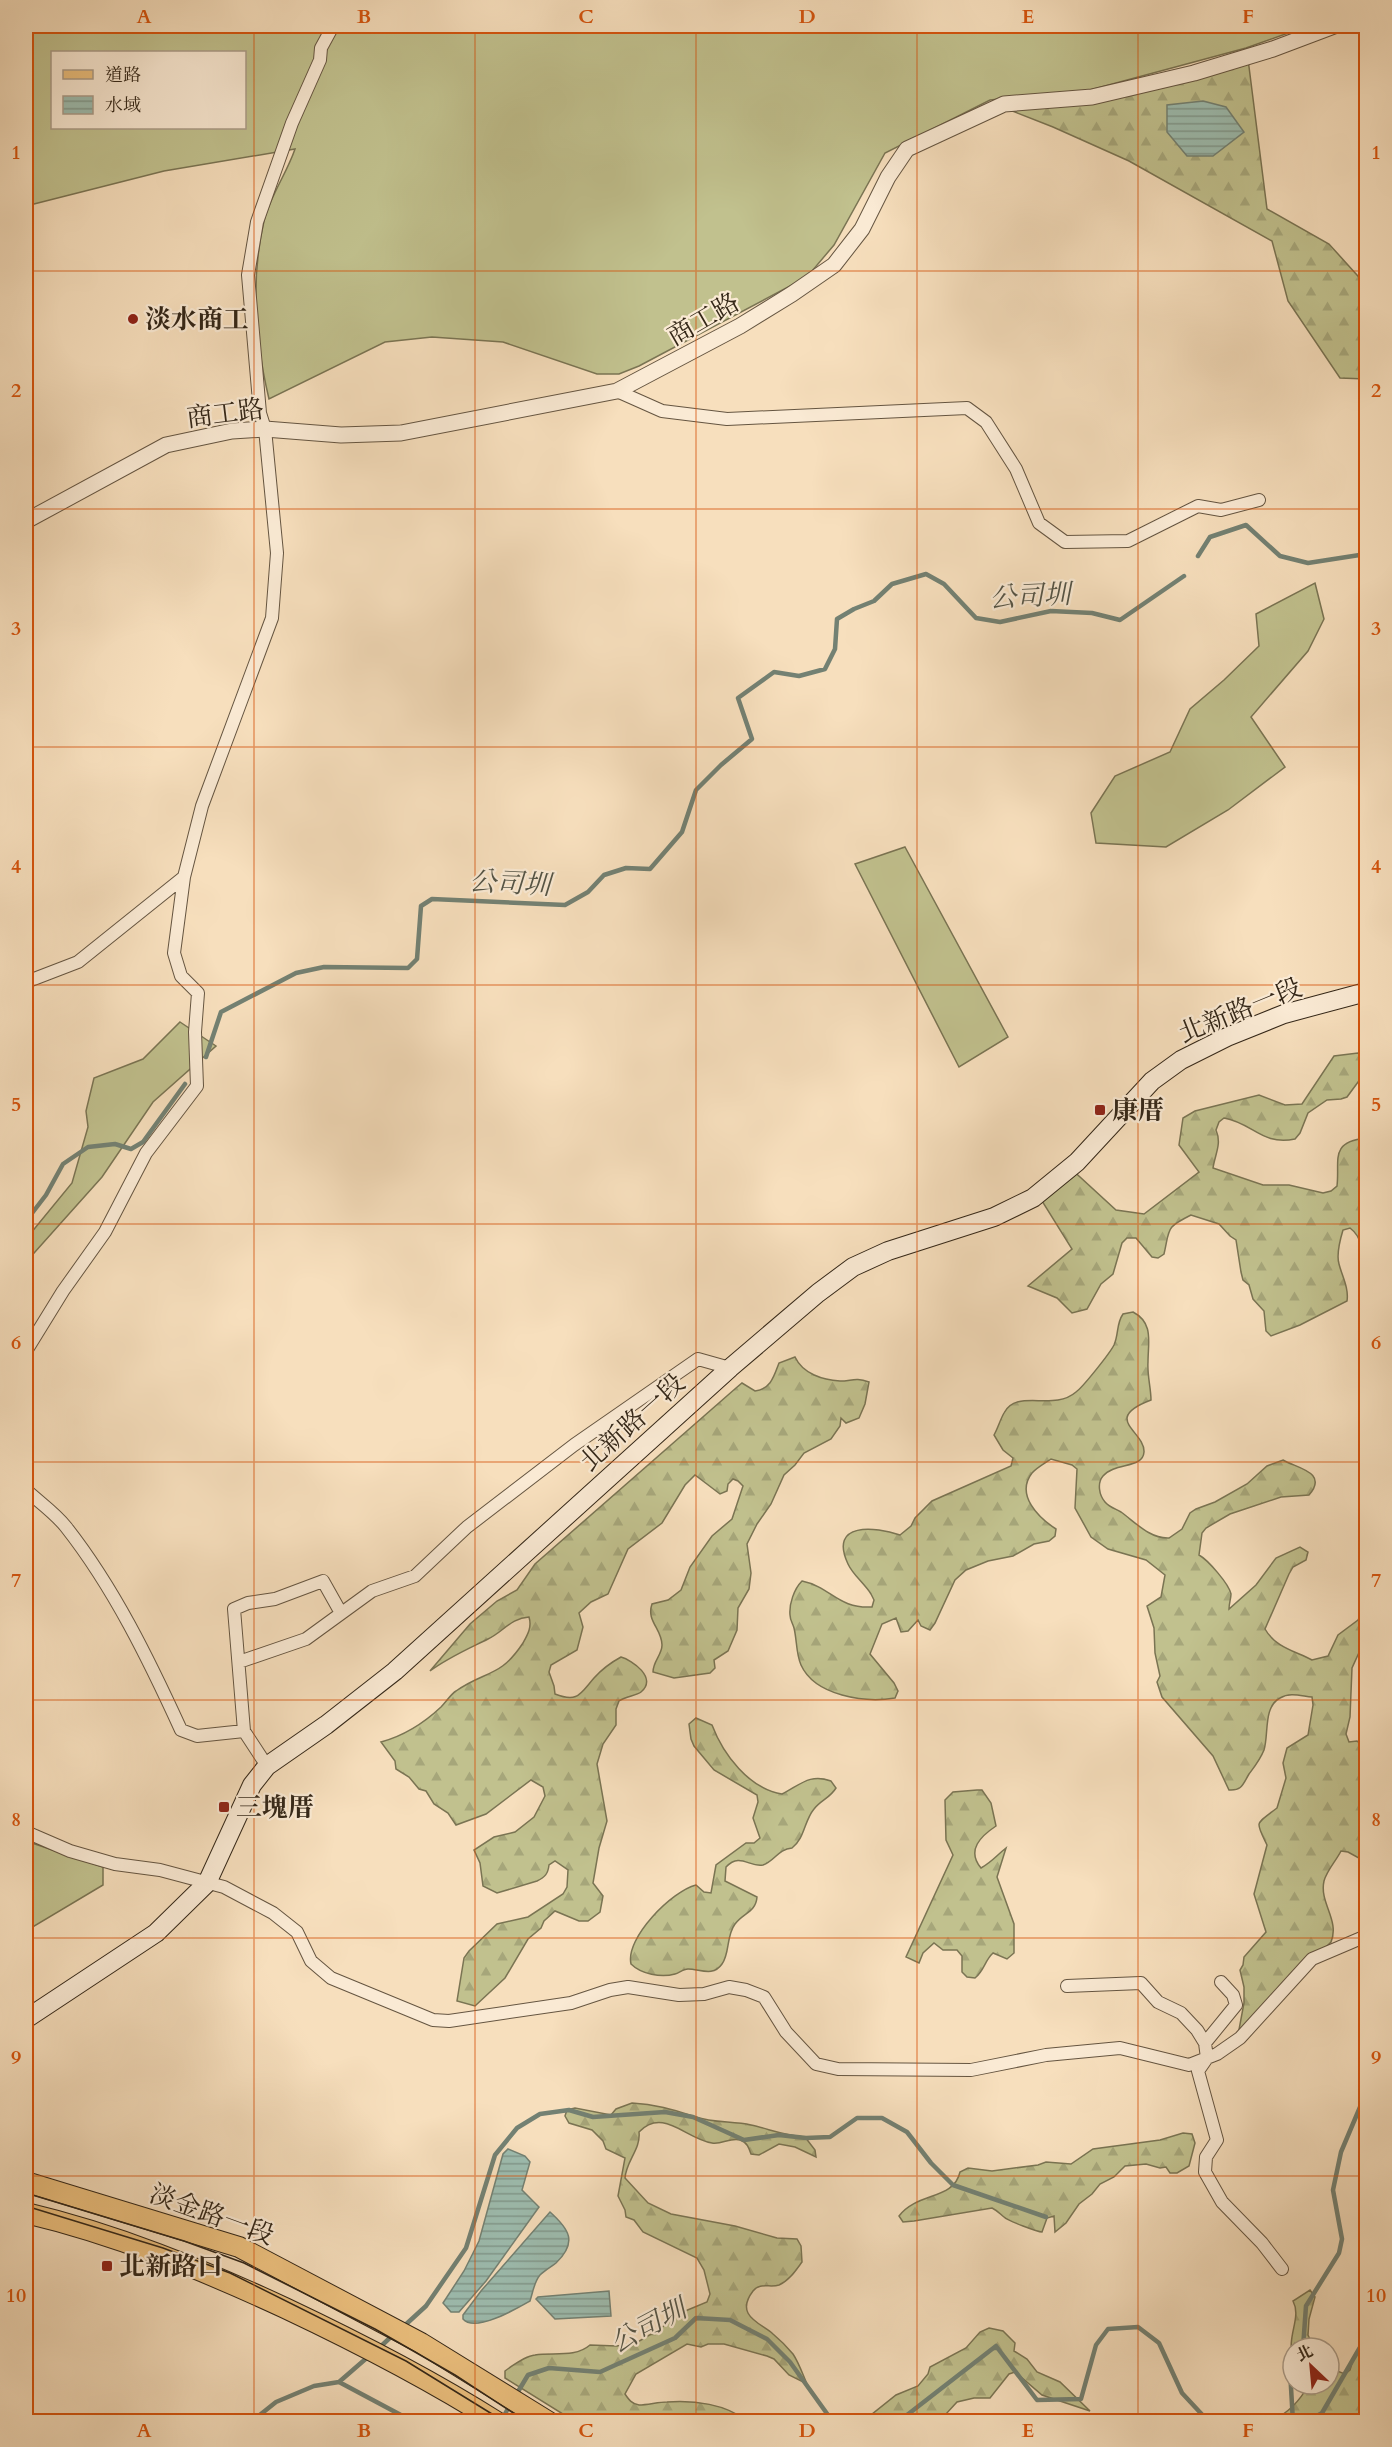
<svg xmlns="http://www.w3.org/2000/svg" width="1392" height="2447" font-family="Cardo,'Noto Serif TC',serif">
	<defs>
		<pattern id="forest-firs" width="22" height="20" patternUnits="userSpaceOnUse" patternTransform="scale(1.5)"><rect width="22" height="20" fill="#c1c18e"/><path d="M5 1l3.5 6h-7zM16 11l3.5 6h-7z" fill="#a6a67a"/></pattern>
		<pattern id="water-rules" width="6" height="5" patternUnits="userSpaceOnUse" patternTransform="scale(1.5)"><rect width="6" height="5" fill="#9dbdb0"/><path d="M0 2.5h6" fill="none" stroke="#819a8e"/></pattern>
	</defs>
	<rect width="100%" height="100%" fill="#f7dfbd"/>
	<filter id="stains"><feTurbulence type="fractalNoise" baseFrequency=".00333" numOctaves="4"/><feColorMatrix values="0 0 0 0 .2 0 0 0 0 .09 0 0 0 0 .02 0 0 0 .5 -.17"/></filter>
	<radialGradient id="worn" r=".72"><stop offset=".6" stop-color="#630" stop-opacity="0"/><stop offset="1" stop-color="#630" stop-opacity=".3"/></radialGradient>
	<path fill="#c1c18e" stroke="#7a7453" stroke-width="1.5" fill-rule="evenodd" d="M26,26h1282l-62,22 -156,42 -100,10 -105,53 -51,92 -27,32 -168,89 -20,8h-22l-94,-32 -71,-5 -47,5 -116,57c-14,-59 -19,-118 -5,-178 6,-25 23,-48 31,-72l-131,22 -138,35zM52,52h192v76h-192z
		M1315,583l9,36 -16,32 -57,66 34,50 -57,43 -62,37 -70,-4 -5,-30 24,-37 55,-24 20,-43 34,-29 35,-34 -3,-32z
		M905,847l103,190 -49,30 -104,-203z
		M180,1022l36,24 -63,56 -51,75 -76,85v4v-27l46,-56 16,-56 -2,-16 8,-33 49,-19z
		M26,1841l77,26v18l-77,46z"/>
	<path fill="url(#forest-firs)" stroke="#7a7453" stroke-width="1.5" d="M1247,51l20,158 62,35 37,41v94l-26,-1 -52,-77 -16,-60 -143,-80 -76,-34 -61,-24 100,-9z
		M1358,1053l8,4v20l-5,1 -14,19 -6,2 -14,1 -19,13 -8,20 -5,6c-33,7 -42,-16 -71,-21l-5,4 -3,8c6,14 -1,24 -3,38l50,17h26l34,8 8,-2 6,-5c3,-26 -8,-44 29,-48v153l-4,-2c-7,-21 9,-45 -12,-61l-7,2c-3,10 -7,24 -4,34 3,12 10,24 8,37l-47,24 -29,11 -5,-5 -2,-20 -11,-12 -4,-14 -6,-5 -2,-8 -5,-32 -6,-4 -11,-12 -28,-9c-26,13 -21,13 -27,39l-6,4 -6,-1 -16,-19h-9l-5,5 -9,31 -12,10 -14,25 -15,4 -15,-15 -29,-12 44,-37 -35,-56 31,-27 48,44 28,4 55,-42 -20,-27 4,-27 12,-7 64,-16 26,10 17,-1 32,-48z
		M1133,1312c21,11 15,30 15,50 -1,13 3,26 3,38 -50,19 -6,31 -7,52 -1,17 -29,10 -41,24 -6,7 -4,19 2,26 4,5 11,7 16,10 14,10 29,27 48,26l13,-9 8,-16 6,-4 19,-7 32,-18 20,-18 16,-6c13,8 46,12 26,35l-28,2 -51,17 -24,14 -4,5 -3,22c9,5 30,29 32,39 0,4 -2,10 -2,15l27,-24 20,-27 24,-11 8,5 -2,8 -13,7 -4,7 -24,55c10,18 30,22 47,31l16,-4 10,-21 20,-15 8,-13v21l-3,2 -1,16 -10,22 -2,49 -4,17 3,8 8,-1 9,8v113l-18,-10 -7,-1c-5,10 -14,19 -17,30 -5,22 16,39 7,61l-93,93 6,-32v-16l-4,-17 3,-5 1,-8 22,-25 -12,-38 13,-49c-12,-25 -12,-20 10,-37l9,-30 -3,-15 4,-15 21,-13 5,-30 -1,-8c-11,-1 -22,-5 -32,1 -17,9 -11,36 -16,52 -4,10 -9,16 -15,24 -6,10 -7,17 -20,16l-16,-34 -51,-59 -5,-15 3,-6 -5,-23 -1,-25 -7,-22 14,-9 4,-22 -19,-15 -38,-11 -17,-12 -16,-29 2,-39 -5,-4 -21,-6c-6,4 -15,9 -19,14 -17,22 7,45 24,56l-1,7 -6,5 -15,3 -21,12 -25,5 -22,9 -11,10 -20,43 -5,7 -9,-4 -3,-6 -10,11 -7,1 -5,-14 -14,6 -12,30 24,29 4,8 -3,7c-30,5 -80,-2 -94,-33 -5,-11 -4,-25 -7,-37 -1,-4 -4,-8 -4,-13 -1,-11 4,-26 12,-34 29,6 36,28 70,26l2,-7 -3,-6c-7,-11 -18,-19 -23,-30 -20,-43 28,-37 52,-29l11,-9 4,-8 17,-17 79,-35 2,-8 -10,-8 -9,-15c4,-7 6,-15 10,-22 13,-25 49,-1 72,-21 7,-5 34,-39 38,-47 5,-11 2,-21 9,-31z
		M795,1357c8,17 28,23 45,24 12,0 15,-4 29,1l-4,22 -6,14 -13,5 -5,-5 -1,8 -9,13 -27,14 -9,12 -11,10 -13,29 -14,20 -10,20 4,29 -2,16 -11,19 -1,22 -9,21 -14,9 1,8 -5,5 -36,5 -21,-6c0,-11 9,-17 9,-27 0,-16 -16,-24 -10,-41l16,-4 13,-10 9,-23 22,-31 20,-17 11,-33 -5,-5 -5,-2 -5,5 -1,7 -7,3 -25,-19 -10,10 -23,38 -34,26 -20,45 -17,8 -12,11 4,14 -6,23 -26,15 -2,7 5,14 1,8c23,9 25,0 39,-16 8,-9 16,-15 27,-21 11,3 37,21 20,35 -5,4 -15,4 -22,9l-3,8v16l-13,19 -6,20 10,57 -8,27 -6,35 10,13 -3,16 -12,9h-9l-24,-10 -11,10 -3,7 -13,11 -23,39 -30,28 -18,-5 7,-43 5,-7 28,-27 31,-7 35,-23 4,-7 1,-17 -13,-9 -6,4c-1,9 -4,12 -12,16l-40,12 -14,-7 -3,-23 -6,-13 20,-13 21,-5 19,-15 11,-21 -2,-9 -12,-7 -45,34 -30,11 -8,-12 -14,-9 -8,-13 -7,-2 -10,-12 -13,-8 -1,-8 -14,-19c22,-6 43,-19 60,-35 5,-5 10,-13 15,-16 30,-21 44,-13 67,-48 5,-9 9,-16 6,-26 -18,1 -26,15 -41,22 -20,10 -39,18 -58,32l40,-47 27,-23 20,-11 18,-26 201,-176 6,-5 13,8c16,-2 19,-15 24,-28z
		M696,1718l16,7c11,29 37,64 70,69 18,-9 28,-21 49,-13l5,7c-6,10 -15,12 -22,21 -10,12 -9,29 -22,39 -14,1 -17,13 -29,17 -13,3 -23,-13 -37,2l-1,14 32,16c-1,15 -14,16 -22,27 -9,12 -5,29 -13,40 -9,13 -22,5 -34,5 -5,0 -9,4 -13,5 -14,4 -34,0 -44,-10 -6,-26 41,-73 65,-79l8,7 7,1 5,-28 30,-22h8l6,-5 -7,-20 5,-16 -1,-7 -43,-25 -20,-24 -3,-7 -2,-15z
		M977,1790h5l9,13 5,23c-15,10 -30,24 -15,42 11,-6 16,-13 25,-20l-9,29 17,47v29l-7,6 -14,-6c-8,7 -9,18 -18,25l-8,-1 -5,-5v-16l-5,-6h-14l-9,-7 -11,10 -4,10 -13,-6 47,-102 -7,-15 -1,-40 8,-8z
		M632,2103c24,1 42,7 64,14 17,6 37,4 55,8 18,4 35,11 54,12l10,13 1,7 -21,-10 -16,-3 -20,11 -8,-1c-2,-6 -4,-12 -11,-14 -9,-3 -19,5 -28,3 -26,-4 -49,-36 -73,-11 2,17 -13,29 -14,46l23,25 23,11 64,12 42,12 20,1 4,7 1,16c-6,8 -13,19 -23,23 -9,3 -19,-3 -26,6 -19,25 8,32 20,43 6,5 15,14 20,20 6,9 10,21 14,30l-18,-9 -15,-16 -7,-3 -43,-12h-16l-7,3 -14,-3 -51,30 -11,20c4,6 7,10 14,11 9,0 19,-3 28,-3 27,-2 59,2 80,19h-173l-69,-43v-7c8,-6 20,-15 30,-16 18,-3 40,3 55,-10l27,1 19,-3 24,-14 18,-15 29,-12 3,-8 -6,-24 -7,-12 -54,-26 -9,-12 -8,-3 -1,-7 -7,-14 7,-38 -19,-9 -3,-8 -11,-11 -23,-7 -4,-7 2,-6 8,-2 36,7 5,-6z
		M1183,2133l9,1 3,9 -6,23 -12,7h-7l-4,-6 -6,1 -14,-4 -21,2 -11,11 -14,7 -8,10 -13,10 -13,19 -11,9 -1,-16 -7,2 -5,14c-4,0 -34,-11 -38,-15 -4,-3 -6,-6 -12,-9l-78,13 -11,1 -4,-6c18,-24 55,-16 61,-44l8,-4 24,3 46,-6 8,-3 25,2 22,-15 67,-9z
		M1310,2290l5,7 -6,22 -1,16 6,13h-21v11c-7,-23 9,-41 0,-58z
		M989,2328l14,3 12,12 -1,8 13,8 10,13 23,10 30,29 -48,-16 -27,-23 -6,2 -19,24h-16l-17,4 -11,12 -16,7h-73l15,-7 24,-19 22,-9 10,-12 2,-7 36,-19 14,-16z
		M1366,2346v75h-95c18,-8 29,-20 38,-37h20v-16l16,6 5,-4c4,-12 3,-21 16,-24z"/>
	<path fill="url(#water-rules)" stroke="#738173" stroke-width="1.5" d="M1203,101l23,6 18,25 -31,24h-26l-20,-24v-27z
		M508,2149l17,7 5,6 -8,28 17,17 -53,74 -27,31h-8l-8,-9 21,-32 15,-30 24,-87z
		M550,2212c19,17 28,30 6,51 -5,4 -11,7 -16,12 -6,7 -7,17 -10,26 -14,8 -55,32 -67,18v-4l18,-24z
		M609,2291l2,25 -56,3 -19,-20 2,-2z"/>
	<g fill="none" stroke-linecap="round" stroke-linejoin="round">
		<path stroke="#738173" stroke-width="4.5" d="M1198,556l12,-19 36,-12 34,31 28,7 58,-9
			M206,1057l15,-45 75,-39 28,-6 84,1 9,-9 4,-53 11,-7 133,6 23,-13 16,-17 22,-7 24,1 32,-37 14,-42 25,-25 31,-26 -14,-41 36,-26 25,4 26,-7 10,-20 2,-30 17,-10 20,-8 18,-17 34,-10 18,10 32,34 24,4 51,-11 41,2 28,7 64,-44
			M26,1221l20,-26 17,-31 25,-17 27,-3 16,5 12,-7 42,-58
			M403,2327l23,-21 40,-58 29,-93 22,-27 23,-14 29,-4 24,7 72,-5 28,5 51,23 35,-5 27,3 24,-1 27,-19h25l25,14 24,31 22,22 93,32
			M1303,2348l3,-42 33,-53 3,-14 -9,-49 8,-38 25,-59
			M378,2349l16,-15
			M339,2382l30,-26
			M516,2395l12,-20 21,-7 51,4 75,-34 21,-20 34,2 37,19 23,23 43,60
			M501,2421l9,-16
			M251,2422l25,-20 38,-16 25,-4 75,40
			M898,2422l98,-76 41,54 44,-1 15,-54 12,-16 30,-2 21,16 23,50 27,29
			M1293,2422l-3,-52 3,-3
			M1307,2422l15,-9 44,-76"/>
		<g stroke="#655541" stroke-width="14">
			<path id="minor" d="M617,391l45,20 65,8 240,-11 19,14 30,47 23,54 26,19 63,-1 70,-35 23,4 38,-10
				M26,982l52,-20 106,-85
				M26,1351l37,-60 42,-59 41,-79 51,-67 -2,-54 3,-39 -17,-17 -7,-23 10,-76 18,-71 70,-188 5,-65 -12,-124 -5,-16 -12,-138 9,-53 35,-99 28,-63 1,-12 12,-22
				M26,1490c13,12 29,23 40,37 48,61 83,133 115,203l16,6 47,-5
				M239,1662l67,-23 66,-48 43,-15 52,-49 107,-82 124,-86 32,9
				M267,1766l-23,-35 -10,-122 14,-6 27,-4 48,-18 18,32
				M26,1832l44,19 45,13 45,6 64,17 49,26 24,19 14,29 20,17 102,42 16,1 122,-18 39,-13 18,-3 51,8 25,-1 25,-7 17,3 18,7 22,35 30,32 22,5 133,1 75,-15 74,-7 69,17 28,-11 23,-16 72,-79 54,-23
				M1067,1986l74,-3 17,19 23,11 16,17 8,13 2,15 -9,13 19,69 -11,17 -1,15 17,30 40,41 20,26
				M1205,2043l31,-38 -3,-10 -12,-13"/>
		</g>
		<g stroke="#655541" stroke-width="17">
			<path id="tertiary" d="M26,521l140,-76 66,-14 33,-2 76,6 60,-2 216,-42 123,-65 52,-32 42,-29 28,-36 26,-52 19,-28 97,-45 88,-7 102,-24 79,-24 61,-23"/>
		</g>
		<g stroke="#342718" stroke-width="20">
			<path id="secondary" d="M26,2019l130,-86 51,-50 45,-98 15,-19 59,-41 69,-54 335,-303 88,-75 35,-26 35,-16 106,-34 39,-19 44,-36 75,-81 29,-21 46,-23 57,-23 82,-22"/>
		</g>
		<g stroke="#342718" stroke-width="22">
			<path id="primary" d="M26,2182l213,65 182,96 128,79
				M26,2213c89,21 175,56 259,95 72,34 144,71 212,114"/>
		</g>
		<use href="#minor" stroke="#faead4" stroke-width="12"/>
		<use href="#tertiary" stroke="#faead4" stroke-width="15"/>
		<use href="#secondary" stroke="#faead4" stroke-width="18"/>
		<use href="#primary" stroke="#ecc07e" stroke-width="20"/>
		<path stroke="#342718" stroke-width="1.5" d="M26,2193l158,48 60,22 131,66 80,46 72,47
			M26,2206l137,42 67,25 176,88 99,61"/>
	</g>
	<path fill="none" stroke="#d6540d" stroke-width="1.5" stroke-opacity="0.55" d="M254,26v2396M475,26v2396M696,26v2396M917,26v2396M1138,26v2396M26,271h1340M26,509h1340M26,747h1340M26,985h1340M26,1224h1340M26,1462h1340M26,1700h1340M26,1938h1340M26,2176h1340"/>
	<g fill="#8f2418" stroke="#faead4" stroke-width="2">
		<circle cx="133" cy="319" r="6"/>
		<rect x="1094" y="1104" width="12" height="12" rx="3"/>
		<rect x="218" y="1801" width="12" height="12" rx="3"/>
		<rect x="101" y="2260" width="12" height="12" rx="3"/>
	</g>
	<g text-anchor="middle" stroke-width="4.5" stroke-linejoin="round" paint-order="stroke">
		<g font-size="26" font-weight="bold" fill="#342718" stroke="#faead4" text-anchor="start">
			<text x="145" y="328">淡水商工</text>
			<text x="1112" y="1119">康厝</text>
			<text x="236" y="1816">三塊厝</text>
			<text x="119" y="2275">北新路口</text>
		</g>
		<g font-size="26" fill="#342718" stroke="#faead4">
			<text transform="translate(703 319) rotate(-30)" y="9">商工路</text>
			<text transform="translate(225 413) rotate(-7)" y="9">商工路</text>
			<text transform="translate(1240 1010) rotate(-22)" y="9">北新路一段</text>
			<text transform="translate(632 1422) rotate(-42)" y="9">北新路一段</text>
			<text transform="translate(212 2214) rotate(20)" y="9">淡金路一段</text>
		</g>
		<g font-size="27" font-style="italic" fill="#545446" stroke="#faead4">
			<text transform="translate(1030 596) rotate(-3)" y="9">公司圳</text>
			<text transform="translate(510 883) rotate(3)" y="9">公司圳</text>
			<text transform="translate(648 2326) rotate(-28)" y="9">公司圳</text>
		</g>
	</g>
	<rect width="1392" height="2447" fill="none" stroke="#f7dfbd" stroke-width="66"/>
	<rect x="51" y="51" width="195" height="78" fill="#faead4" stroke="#ab9c89" stroke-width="1.5"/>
	<rect x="63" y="70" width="30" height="9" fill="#ecc07e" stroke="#ab9c89" stroke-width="1.5"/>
	<text x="105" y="81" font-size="18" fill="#342718">道路</text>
	<rect x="63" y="96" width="30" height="18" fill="url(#water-rules)" stroke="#ab9c89" stroke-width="1.5"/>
	<text x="105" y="111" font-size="18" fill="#342718">水域</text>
	<g transform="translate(1311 2366) rotate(334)"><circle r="28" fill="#faead4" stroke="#ab9c89" stroke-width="1.5"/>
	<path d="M0-4.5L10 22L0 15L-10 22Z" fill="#8f2418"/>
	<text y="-9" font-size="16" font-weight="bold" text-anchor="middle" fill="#342718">北</text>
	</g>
	<rect x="33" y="33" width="1326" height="2381" fill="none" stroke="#d6540d" stroke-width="2"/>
	<g font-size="20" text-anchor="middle" font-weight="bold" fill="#d6540d">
		<text x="144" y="23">A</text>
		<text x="364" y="23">B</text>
		<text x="586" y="23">C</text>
		<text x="807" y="23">D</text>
		<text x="1028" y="23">E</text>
		<text x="1248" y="23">F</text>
		<text x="16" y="159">1</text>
		<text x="1376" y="159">1</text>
		<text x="16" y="397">2</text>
		<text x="1376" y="397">2</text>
		<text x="16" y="635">3</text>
		<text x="1376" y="635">3</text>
		<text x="16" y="873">4</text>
		<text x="1376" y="873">4</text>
		<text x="16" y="1111">5</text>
		<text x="1376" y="1111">5</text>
		<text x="16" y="1349">6</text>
		<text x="1376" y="1349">6</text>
		<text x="16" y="1587">7</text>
		<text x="1376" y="1587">7</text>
		<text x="16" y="1826">8</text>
		<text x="1376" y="1826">8</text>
		<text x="16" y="2064">9</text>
		<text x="1376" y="2064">9</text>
		<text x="16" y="2302">10</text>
		<text x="1376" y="2302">10</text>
		<text x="144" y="2437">A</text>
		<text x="364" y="2437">B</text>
		<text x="586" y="2437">C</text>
		<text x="807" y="2437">D</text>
		<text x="1028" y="2437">E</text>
		<text x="1248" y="2437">F</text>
	</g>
	<rect width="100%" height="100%" filter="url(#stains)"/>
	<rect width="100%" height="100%" fill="url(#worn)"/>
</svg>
